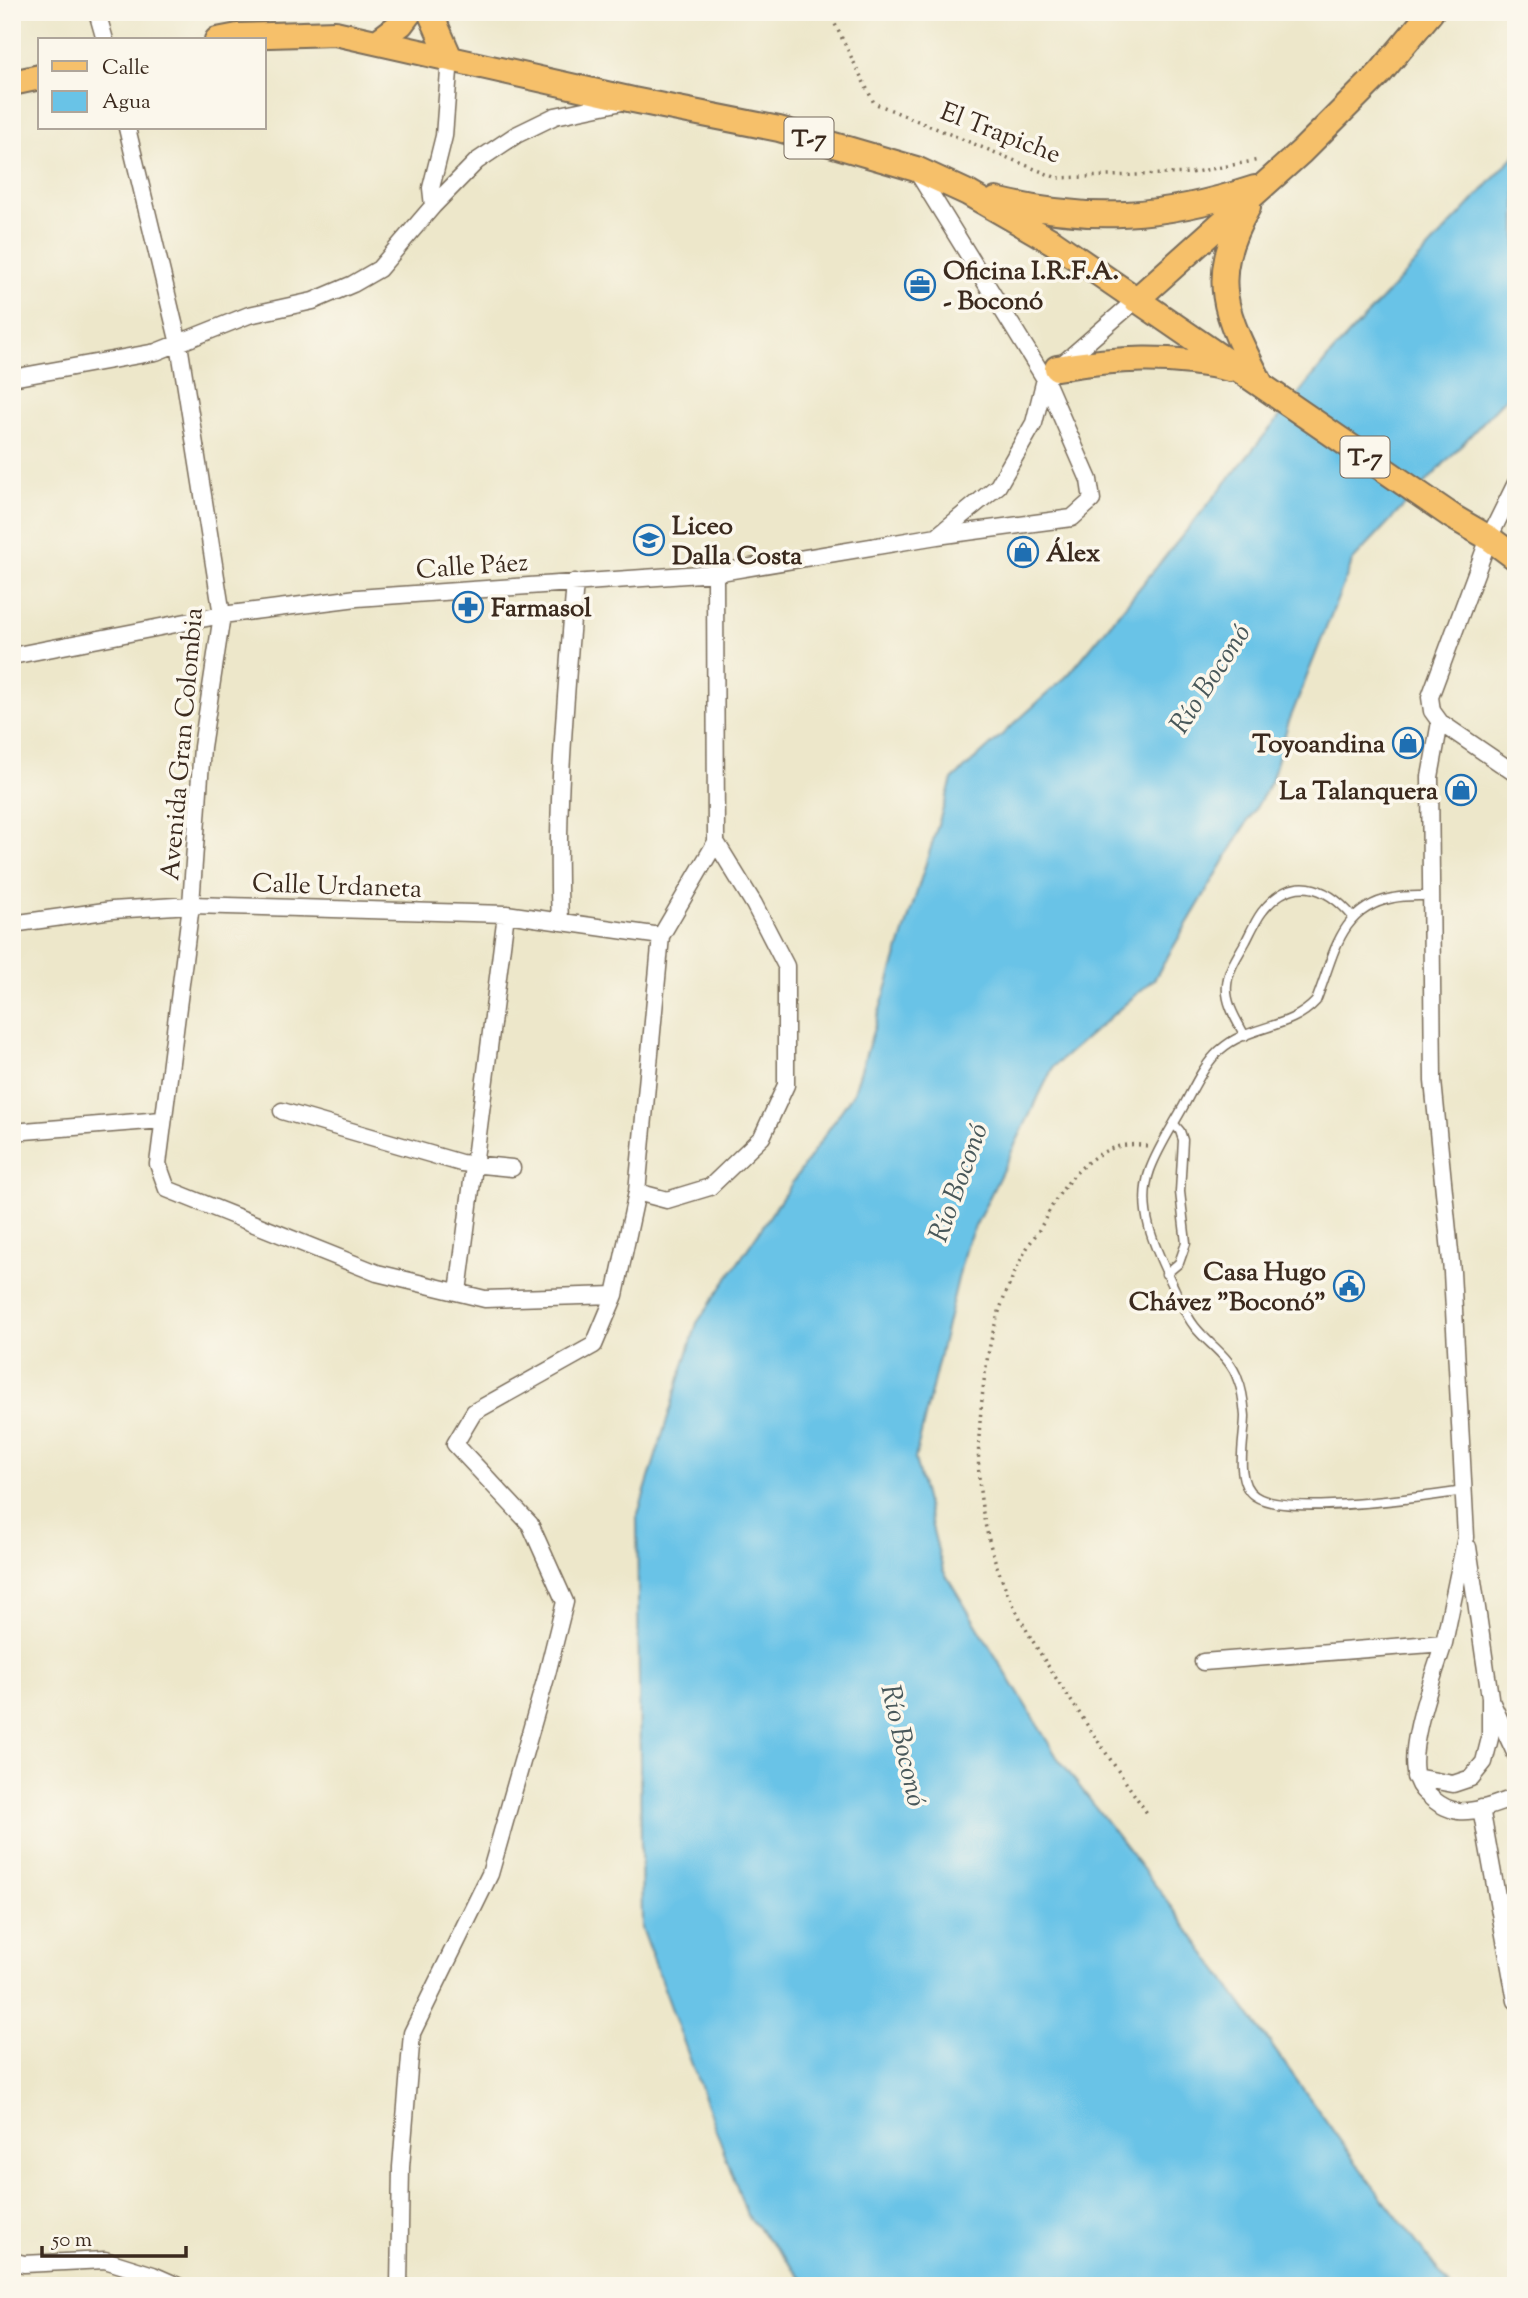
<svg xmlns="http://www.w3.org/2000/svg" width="1528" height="2298" font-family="'Sorts Mill Goudy',serif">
	<rect width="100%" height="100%" fill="#fbf7ec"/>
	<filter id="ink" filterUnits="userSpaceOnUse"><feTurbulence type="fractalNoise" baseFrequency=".0143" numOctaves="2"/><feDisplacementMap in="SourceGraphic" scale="14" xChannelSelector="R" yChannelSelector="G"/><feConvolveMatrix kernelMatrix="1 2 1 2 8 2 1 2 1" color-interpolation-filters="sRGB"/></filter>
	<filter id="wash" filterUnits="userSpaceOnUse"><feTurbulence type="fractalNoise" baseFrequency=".00686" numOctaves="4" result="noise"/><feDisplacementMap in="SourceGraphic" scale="28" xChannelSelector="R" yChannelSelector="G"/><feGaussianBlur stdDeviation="1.57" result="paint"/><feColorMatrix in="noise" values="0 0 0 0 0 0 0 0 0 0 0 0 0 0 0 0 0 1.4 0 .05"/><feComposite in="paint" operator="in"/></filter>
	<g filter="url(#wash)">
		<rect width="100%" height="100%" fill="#ede7ca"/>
		<path fill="#69c3e7" stroke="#527682" stroke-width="2" d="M1516,154v233l-163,173 -65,164 -17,58 -116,196 -102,89 -87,178 -51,214 28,111 114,187 115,150 198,275 80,104h-641l-62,-71 -105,-287 -5,-411 60,-194 157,-231 98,-312 117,-106 263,-321z"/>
	</g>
	<g filter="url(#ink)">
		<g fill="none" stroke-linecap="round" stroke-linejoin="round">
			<g stroke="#796c5a" stroke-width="11">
				<path id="lane" d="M1431,896c-13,0 -26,-1 -38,2 -55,10 -59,59 -77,103 -22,24 -52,24 -80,38 -6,3 -16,10 -21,16 -14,15 -23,36 -33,54 -11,20 -24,39 -32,61 -15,42 8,84 25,120 6,13 11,26 20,37 14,18 36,30 43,53 5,11 6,24 7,36 0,22 -12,66 10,80 30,21 169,1 209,-5
					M1245,1036c-8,-15 -20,-33 -18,-51 1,-16 12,-31 19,-44 5,-10 10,-21 16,-29 30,-39 64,-27 91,5
					M1166,1274l13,-11 7,-20 -6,-51 3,-52 -3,-9 -6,-7"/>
			</g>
			<g stroke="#796c5a" stroke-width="19">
				<path id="street" d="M97,12l8,28
					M127,128l52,216 43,271 -20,132 -11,158 -33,259 9,25 210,84 108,26 130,-4
					M916,170l129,209 44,101 3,20 -20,18 -135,18
					M433,206l-2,-18 13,-52 6,-78
					M12,378l144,-26 93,-37 64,-14 40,-17 26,-15 54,-63 44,-45 39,-26 39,-19 67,-14
					M1516,483l-27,55 -59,159 2,14 8,11 76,52
					M12,656l210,-41 135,-17 358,-25 222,-37 61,-50 36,-63 11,-44 91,-79
					M1440,722l-10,55 3,304 19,191 14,265 -22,106
					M560,922c-5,-114 6,-226 15,-340
					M12,924l100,-14 79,-5 315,9 155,22
					M282,1111l179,52 51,5
					M12,1132l150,-12
					M637,1192l30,8 43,-13 52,-50 24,-52v-119l-32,-62 -38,-62
					M458,1292l48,-378
					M1203,1662l241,-19c-10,32 -39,107 -27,137 3,9 9,13 17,20 6,5 16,10 24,11 18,2 41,-8 58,-14
					M1492,1703l24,52
					M1415,1777l38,7 18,-6 13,-16 6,-24v-41l-22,-150
					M1481,1808l35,193
					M12,2261l12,3 81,-4 48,15 25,11
					M399,2286l2,-119 11,-134 78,-159 57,-200 18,-72 -35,-78 -75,-80 19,-32 120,-67 21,-50 22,-103 24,-256 55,-94 -1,-269"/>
			</g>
			<g stroke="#796c5a" stroke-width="28">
				<path id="primary" d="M430,12l20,46
					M217,40l21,-4 97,-3 298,67 146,29 137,40 52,24 85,49 400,275 36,21 27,20
					M377,42l24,-18 9,-12
					M12,83l28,-6
					M996,200c94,23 167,18 259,-12
					M1248,207c-41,72 -23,107 12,175
					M1136,300l165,-148 80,-80 50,-60
					M1057,368c58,-10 115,-13 173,1"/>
			</g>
			<path stroke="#796c5a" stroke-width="3.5" stroke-dasharray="2 5" stroke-linecap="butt" d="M829,12l45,91 183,75 133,-5 69,-13
				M1147,1146c-49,-10 -84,36 -103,75 -4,8 -9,15 -14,22 -12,20 -21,42 -29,63 -12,33 -17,69 -20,104 -4,41 -4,82 6,122 15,66 53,123 91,179 23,35 47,70 71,105"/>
			<use href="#lane" stroke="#fff" stroke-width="8"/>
			<use href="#street" stroke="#fff" stroke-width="16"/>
			<use href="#primary" stroke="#f6c06b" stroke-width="24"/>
		</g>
	</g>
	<defs>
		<g id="office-ring" transform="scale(1.575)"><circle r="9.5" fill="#fbf7ec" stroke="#1f6fb2" stroke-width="1.5"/><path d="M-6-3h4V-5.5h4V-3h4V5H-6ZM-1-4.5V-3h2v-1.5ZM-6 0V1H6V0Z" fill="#1f6fb2"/></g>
		<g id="school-ring" transform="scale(1.575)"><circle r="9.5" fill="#fbf7ec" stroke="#1f6fb2" stroke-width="1.5"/><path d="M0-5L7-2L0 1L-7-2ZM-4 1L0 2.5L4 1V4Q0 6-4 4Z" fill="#1f6fb2"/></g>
		<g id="shop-ring" transform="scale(1.575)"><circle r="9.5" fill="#fbf7ec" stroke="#1f6fb2" stroke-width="1.5"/><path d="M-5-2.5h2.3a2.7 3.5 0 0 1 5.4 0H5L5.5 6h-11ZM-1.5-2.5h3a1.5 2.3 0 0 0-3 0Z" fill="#1f6fb2"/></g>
		<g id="pharmacy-ring" transform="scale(1.575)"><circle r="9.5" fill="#fbf7ec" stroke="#1f6fb2" stroke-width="1.5"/><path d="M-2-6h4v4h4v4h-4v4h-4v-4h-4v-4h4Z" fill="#1f6fb2"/></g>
		<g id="civic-ring" transform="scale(1.575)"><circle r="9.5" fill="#fbf7ec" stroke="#1f6fb2" stroke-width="1.5"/><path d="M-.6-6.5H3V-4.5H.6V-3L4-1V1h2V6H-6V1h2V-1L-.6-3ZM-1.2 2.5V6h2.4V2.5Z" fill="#1f6fb2"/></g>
	</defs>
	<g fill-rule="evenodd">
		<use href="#office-ring" x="920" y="285"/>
		<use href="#school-ring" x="649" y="540"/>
		<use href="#shop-ring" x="1023" y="552"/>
		<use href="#pharmacy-ring" x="468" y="607"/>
		<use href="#shop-ring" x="1408" y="743"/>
		<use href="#shop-ring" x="1461" y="790"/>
		<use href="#civic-ring" x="1349" y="1286"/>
	</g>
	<g text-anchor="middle" stroke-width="7" stroke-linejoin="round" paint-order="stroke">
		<g fill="#fbf7ec" stroke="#75685c" stroke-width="2">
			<rect x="784.5" y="117.5" width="49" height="41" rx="5"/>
			<rect x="1340.5" y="436.5" width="49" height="41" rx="5"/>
		</g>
		<g font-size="24" font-weight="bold" fill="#3b2a1e">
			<text x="809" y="146">T-7</text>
			<text x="1365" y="465">T-7</text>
		</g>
		<g font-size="26" fill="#3b2a1e" stroke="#fbf7ec">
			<text transform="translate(1001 132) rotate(21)" y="9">El Trapiche</text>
			<text transform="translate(472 565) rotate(-4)" y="9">Calle Páez</text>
			<text transform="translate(181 744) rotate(-85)" y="9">Avenida Gran Colombia</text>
			<text transform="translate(337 885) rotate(2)" y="9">Calle Urdaneta</text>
		</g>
		<g font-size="26" font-weight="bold" fill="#3b2a1e" stroke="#fbf7ec" text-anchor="start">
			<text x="943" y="279">Oficina I.R.F.A.<tspan x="943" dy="30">- Boconó</tspan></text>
			<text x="672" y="534">Liceo<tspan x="672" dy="30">Dalla Costa</tspan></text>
			<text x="1046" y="561">Álex</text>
			<text x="491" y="616">Farmasol</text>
			<text x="1385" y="752" text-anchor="end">Toyoandina</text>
			<text x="1438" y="799" text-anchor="end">La Talanquera</text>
			<text x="1326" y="1280" text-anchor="end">Casa Hugo<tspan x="1326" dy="30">Chávez "Boconó"</tspan></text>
		</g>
		<g font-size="28" font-style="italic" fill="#49585a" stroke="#fbf7ec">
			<text transform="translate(1209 678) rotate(-57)" y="10">Río Boconó</text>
			<text transform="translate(957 1182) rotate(-70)" y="10">Río Boconó</text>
			<text transform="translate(905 1745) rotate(77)" y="10">Río Boconó</text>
		</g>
	</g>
	<rect width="1528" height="2298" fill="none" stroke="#fbf7ec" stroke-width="42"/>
	<rect x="38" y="38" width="228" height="91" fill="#fbf7ec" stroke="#aea59a" stroke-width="2"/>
	<rect x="52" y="61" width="35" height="10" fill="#f6c06b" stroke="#aea59a" stroke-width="2"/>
	<text x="102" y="74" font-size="21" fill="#3b2a1e">Calle</text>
	<rect x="52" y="91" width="35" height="21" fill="#69c3e7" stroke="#aea59a" stroke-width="2"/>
	<text x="102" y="108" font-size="21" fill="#3b2a1e">Agua</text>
	<path d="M42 2246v10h144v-10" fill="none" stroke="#3b2a1e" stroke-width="3.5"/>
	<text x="52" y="2246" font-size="21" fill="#3b2a1e" stroke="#fbf7ec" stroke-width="5" paint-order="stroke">50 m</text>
</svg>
